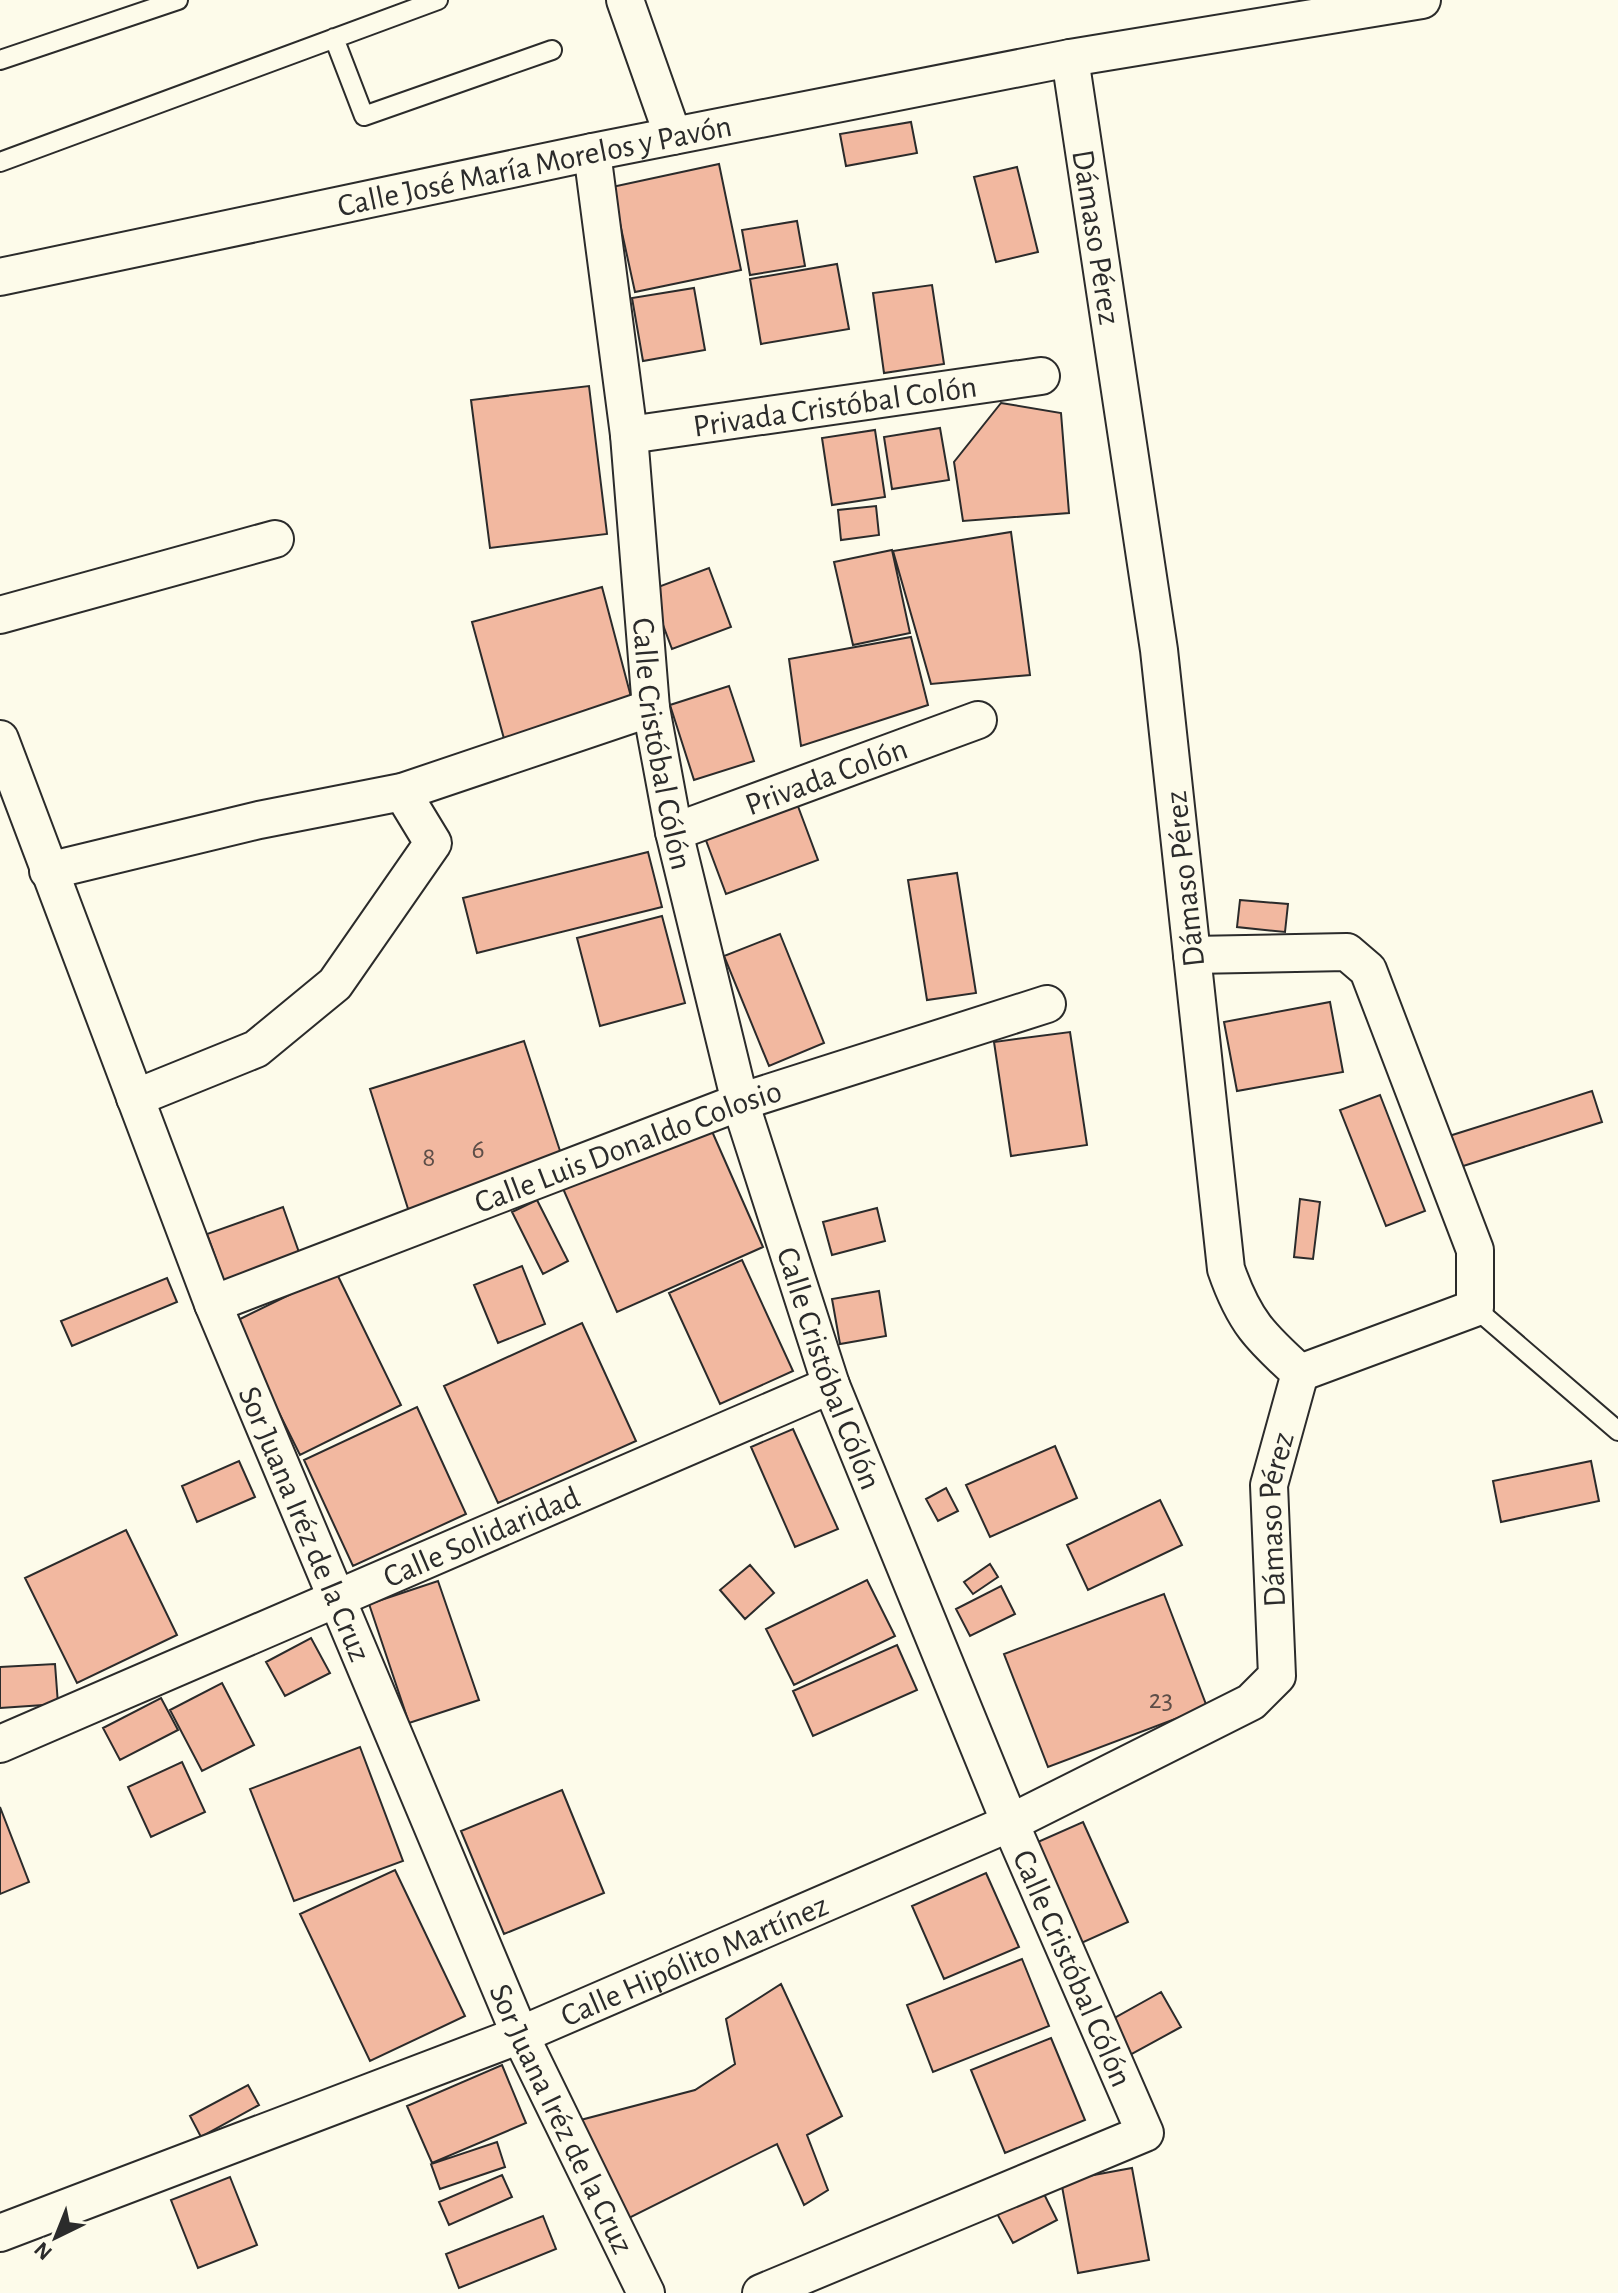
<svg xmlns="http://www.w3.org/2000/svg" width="1618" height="2293" font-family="'Alegreya Sans',sans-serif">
	<rect width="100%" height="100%" fill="#fdfbea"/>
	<path fill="#f2b8a0" stroke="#2b2b2b" stroke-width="2" d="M911,122l6,31 -71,13 -6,-32z
		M719,164l22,106 -106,22 -23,-105z
		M1017,167l21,85 -42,10 -22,-85z
		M797,221l8,45 -55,9 -8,-45z
		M837,264l12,65 -88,15 -11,-65z
		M932,285l12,79 -60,9 -11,-80z
		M694,288l11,62 -62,11 -11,-63z
		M589,386l18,148 -117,14 -19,-148z
		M1001,403l60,10 8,100 -106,8 -9,-59z
		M940,428l9,52 -57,9 -8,-52z
		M875,430l10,67 -53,8 -10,-67z
		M876,506l3,29 -38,5 -3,-30z
		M1011,532l19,143 -99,9 -38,-133z
		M892,550l18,83 -57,12 -19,-83z
		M709,568l22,59 -59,22 -22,-59z
		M602,587l33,125 -129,34 -34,-124z
		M911,637l17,68 -127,41 -12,-87z
		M729,686l25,75 -60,19 -24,-75z
		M796,801l22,59 -92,34 -22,-59z
		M648,852l14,55 -185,46 -14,-55z
		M957,873l19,120 -49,7 -19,-120z
		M1240,900l48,4 -3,28 -48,-5z
		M662,916l23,87 -85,23 -23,-88z
		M780,934l44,109 -55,23 -45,-110z
		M1330,1002l13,70 -106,19 -13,-69z
		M1070,1032l17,113 -76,11 -17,-114z
		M524,1041l41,125 -155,49 -40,-126z
		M1592,1091l10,31 -145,46 -11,-31z
		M1380,1095l45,116 -39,15 -46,-116z
		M707,1120l56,127 -146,65 -56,-128z
		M1300,1199l20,3 -7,57 -19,-2z
		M537,1200l31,61 -25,13 -31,-62z
		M283,1207l18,51 -76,26 -18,-50z
		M877,1208l8,33 -53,14 -9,-33z
		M742,1260l51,111 -73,33 -51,-111z
		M522,1266l23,58 -47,19 -24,-58z
		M336,1272l65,133 -101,50 -66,-133z
		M167,1278l10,24 -105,44 -11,-25z
		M879,1291l7,45 -46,8 -8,-45z
		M582,1323l54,118 -138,62 -54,-117z
		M417,1407l49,107 -113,52 -49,-106z
		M793,1429l45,100 -43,18 -44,-100z
		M1055,1446l22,52 -87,39 -24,-52z
		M239,1461l16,36 -58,25 -15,-36z
		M1591,1461l8,40 -98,21 -8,-41z
		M946,1488l12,23 -20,10 -12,-22z
		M1160,1500l22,45 -94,45 -21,-45z
		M126,1530l51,105 -100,48 -52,-105z
		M990,1564l8,13 -25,17 -9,-12z
		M750,1565l24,28 -29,26 -25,-29z
		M867,1580l28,56 -101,49 -28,-56z
		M438,1581l41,119 -70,23 -40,-119z
		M1001,1586l14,28 -45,22 -14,-27z
		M1164,1594l43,113 -159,60 -44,-113z
		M311,1638l19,35 -45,23 -19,-34z
		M897,1645l20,45 -104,46 -20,-45z
		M55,1664l3,40 -58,4v-41z
		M222,1683l32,62 -52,26 -32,-61z
		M161,1698l17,32 -58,30 -17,-32z
		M360,1747l43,114 -109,40 -44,-112z
		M182,1762l23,50 -54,25 -23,-50z
		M562,1790l42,103 -100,41 -43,-103z
		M0,1807l29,75 -29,12z
		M1083,1822l45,100 -51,23 -46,-100z
		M395,1870l70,146 -95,45 -70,-147z
		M986,1873l33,74 -75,32 -32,-73z
		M1022,1959l27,67 -116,46 -26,-67z
		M781,1984l61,132 -35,19 21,55 -24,15 -27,-61 -150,75 -54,-97 122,-32 40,-26 -9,-45z
		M1161,1992l20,35 -51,28 -19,-35z
		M1051,2038l34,82 -80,33 -34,-83z
		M502,2065l24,58 -94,40 -25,-57z
		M248,2085l11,20 -58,32 -11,-21z
		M497,2142l8,25 -65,22 -9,-25z
		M1132,2168l17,92 -71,13 -17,-92z
		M502,2175l10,22 -63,28 -10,-23z
		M230,2177l27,68 -59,23 -27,-68z
		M1040,2186l17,34 -44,23 -18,-33z
		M543,2216l13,33 -97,39 -13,-34z"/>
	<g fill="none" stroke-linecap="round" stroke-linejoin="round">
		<g stroke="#2b2b2b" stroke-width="22">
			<path id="service" d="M334,38l30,78 188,-66
				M0,60l178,-60
				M0,162l438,-162
				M1475,1308l143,123"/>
		</g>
		<g stroke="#2b2b2b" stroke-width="40">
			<g id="minor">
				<path d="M625,0l48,136"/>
				<path id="s1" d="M592,152l37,283 22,273 23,124 66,270 91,283 179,438 135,310 -384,160"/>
				<path id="s2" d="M0,277l592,-125 478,-94 352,-58"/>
				<path id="s3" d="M629,435l412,-59"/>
				<path d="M0,615l275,-76"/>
				<path id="s4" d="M0,739l213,565 307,731 126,258"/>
				<path id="s5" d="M674,832l304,-112"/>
				<path d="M48,871l211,-51 143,-28 249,-84"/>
				<path d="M1192,955l155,-3 21,18 107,280v58l-175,65"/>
				<path d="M135,1098l121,-49 79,-65 98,-141 -31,-51"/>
				<path id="s6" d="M213,1304l527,-202 307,-98"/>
				<path id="s7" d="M0,1744l831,-359"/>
				<path id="s8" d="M0,2233l520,-198 490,-212 241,-121 26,-26 -8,-191 31,-112c-40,-36 -56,-52 -74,-104l-67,-619 -89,-592"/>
			</g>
		</g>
		<use href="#service" stroke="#fdfbea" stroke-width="18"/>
		<use href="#minor" stroke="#fdfbea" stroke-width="36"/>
	</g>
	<g text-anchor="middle" stroke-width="6" stroke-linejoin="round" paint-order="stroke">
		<g font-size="28" fill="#5d4e48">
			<text x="478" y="1158">6</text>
			<text x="429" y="1166">8</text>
			<text x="1161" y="1708">23</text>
		</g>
		<g font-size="32" fill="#2b2b2b" stroke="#fdfbea">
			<text dy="11" stroke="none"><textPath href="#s2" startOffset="546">Calle José María Morelos y Pavón</textPath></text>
			<text transform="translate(1097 237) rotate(81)" y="11">Dámaso Pérez</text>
			<text dy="11" stroke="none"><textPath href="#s3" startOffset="208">Privada Cristóbal Colón</textPath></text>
			<text dy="11" stroke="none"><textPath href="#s1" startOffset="596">Calle Cristóbal Cólón</textPath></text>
			<text dy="11" stroke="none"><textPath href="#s5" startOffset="162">Privada Colón</textPath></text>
			<text transform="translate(1184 879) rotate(-96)" y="11">Dámaso Pérez</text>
			<text dy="11" stroke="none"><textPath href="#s6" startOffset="444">Calle Luis Donaldo Colosio</textPath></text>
			<text dy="11" stroke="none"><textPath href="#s1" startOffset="1244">Calle Cristóbal Cólón</textPath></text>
			<text dy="11" stroke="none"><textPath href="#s8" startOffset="1554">Dámaso Pérez</textPath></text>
			<text dy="11" stroke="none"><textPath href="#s4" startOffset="842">Sor Juana Iréz de la Cruz</textPath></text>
			<text dy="11" stroke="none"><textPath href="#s7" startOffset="524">Calle Solidaridad</textPath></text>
			<text dy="11" stroke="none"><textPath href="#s8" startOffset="746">Calle Hipólito Martínez</textPath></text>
			<text dy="11" stroke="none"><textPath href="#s1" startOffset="1892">Calle Cristóbal Cólón</textPath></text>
			<text dy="11" stroke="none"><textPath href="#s4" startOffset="1490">Sor Juana Iréz de la Cruz</textPath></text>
		</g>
	</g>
	<g transform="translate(56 2237) rotate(223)" stroke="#fdfbea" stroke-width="6" paint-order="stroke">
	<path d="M0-6L14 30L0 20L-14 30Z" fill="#2b2b2b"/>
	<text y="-12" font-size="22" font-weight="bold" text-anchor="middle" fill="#2b2b2b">N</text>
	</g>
</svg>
